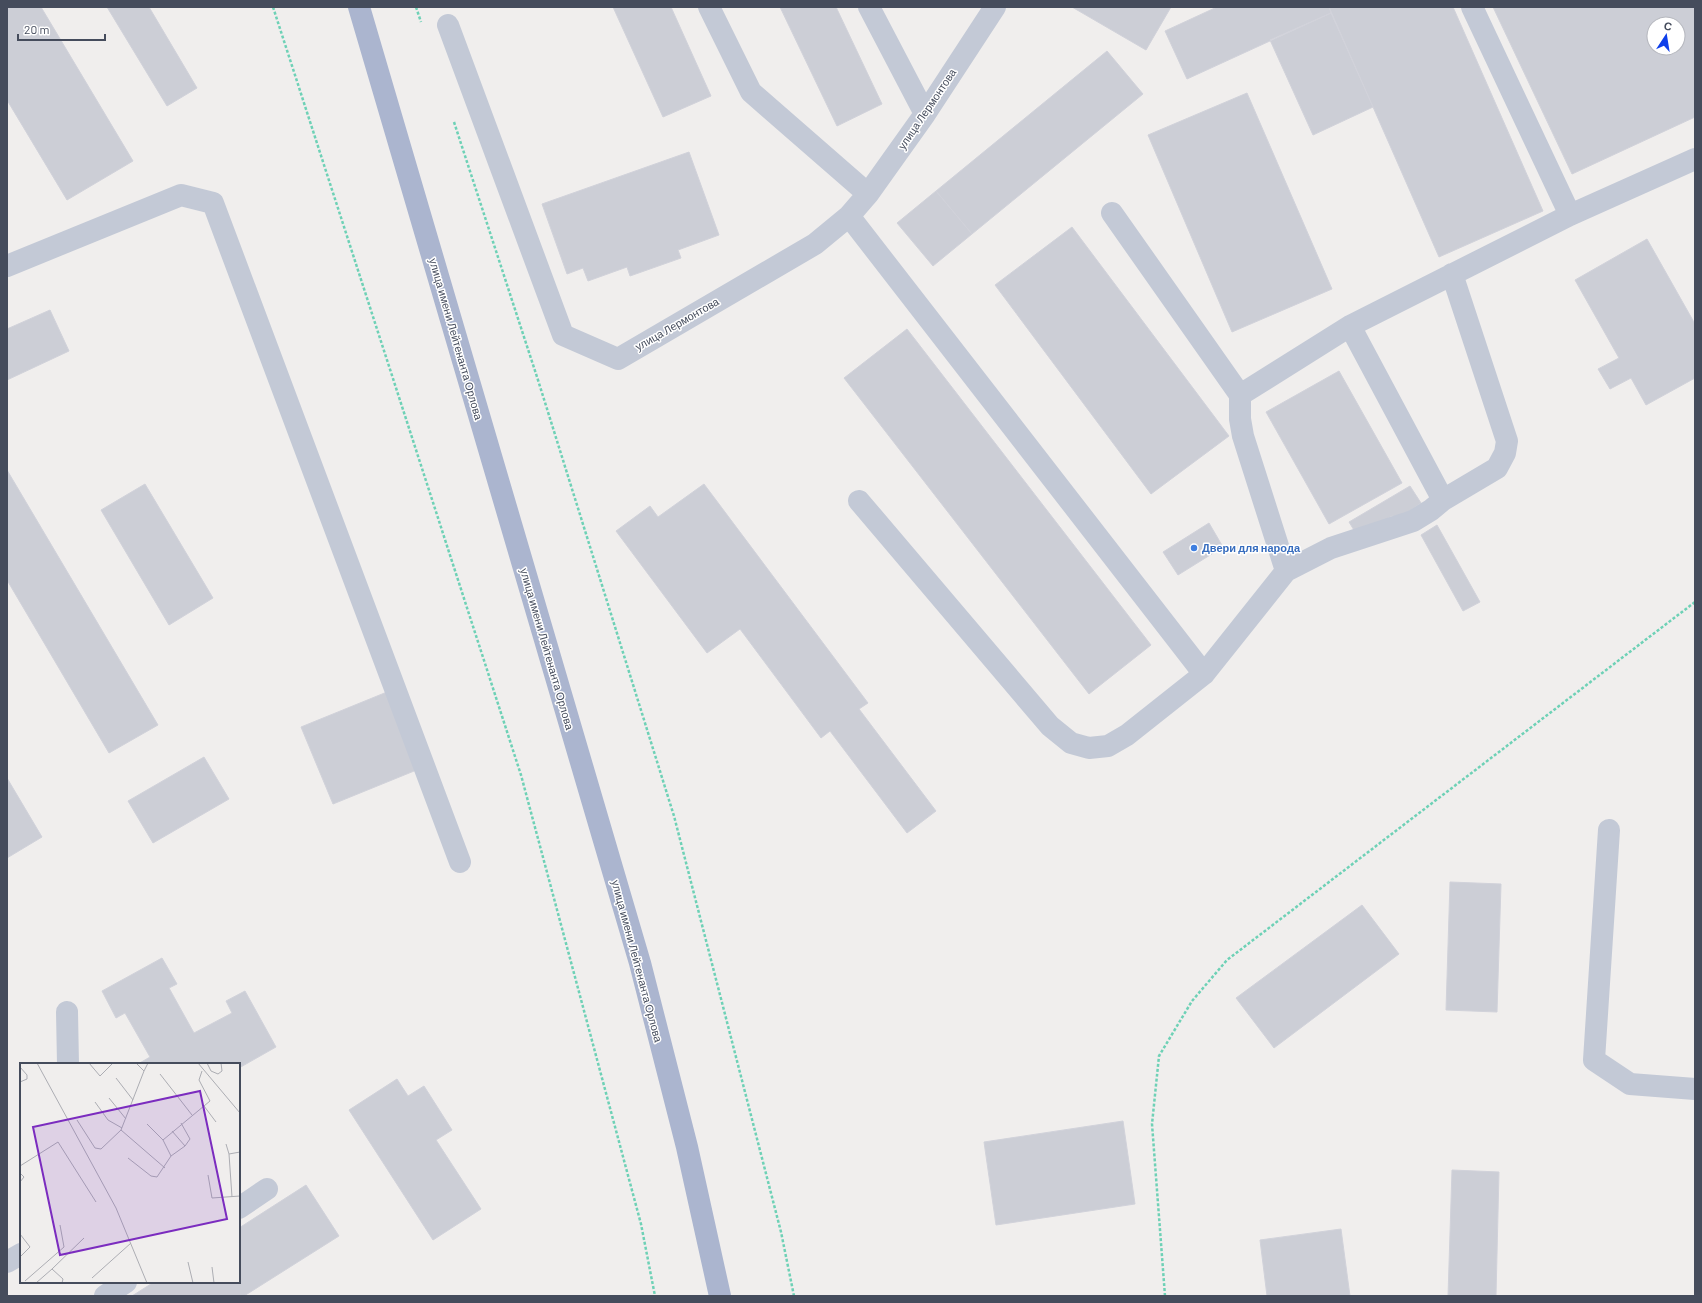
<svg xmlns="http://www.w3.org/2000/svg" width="1702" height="1303" font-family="Barlow,sans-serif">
	<rect width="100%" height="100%" fill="#f0eeed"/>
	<path fill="#ccced6" stroke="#d1d2da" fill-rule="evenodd" d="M7,7h34l92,154 -66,39 -60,-100z
		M107,7h42l48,81 -30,18z
		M613,7h58l40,89 -48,21z
		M780,7h56l46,97 -45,22z
		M1072,7h99l-25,43z
		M1217,7h112l2,6 -144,66 -22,-48z
		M1329,7h124l90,204 -104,46z
		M1493,7h202v110l-123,57zM1654,24h24v24h-24z
		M1331,13l42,94 -60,28 -43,-95z
		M1107,51l36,43 -171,140 -36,-43z
		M1247,93l85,196 -100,43 -84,-197z
		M689,152l30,83 -41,15 3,8 -51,18 -3,-9 -39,14 -5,-13 -16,6 -25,-70z
		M936,191l36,43 -39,32 -36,-43z
		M1072,227l157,209 -78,58 -156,-209z
		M1647,239l48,85v54l-49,27 -15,-27 -21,11 -12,-20 21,-11 -44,-78z
		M50,310l19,41 -62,29v-51z
		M907,329l244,316 -62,49 -245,-316z
		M1339,371l63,112 -73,41 -63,-112z
		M7,470l151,255 -49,28 -102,-173z
		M145,484l68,114 -44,27 -68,-115z
		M704,484l164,219 -9,6 77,102 -29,22 -77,-102 -9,7 -81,-109 -33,24 -91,-122 34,-25 8,11z
		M1410,486l11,17 -20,14 -9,-1 -35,19 -8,-13z
		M1209,523l14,24 -45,28 -15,-23z
		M1437,525l43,77 -17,9 -42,-76z
		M387,692l32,77 -86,35 -32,-77z
		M204,757l25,42 -76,44 -25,-42z
		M7,778l35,59 -35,21z
		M1450,882l51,2 -4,128 -51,-2z
		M1362,905l37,49 -125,94 -38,-50z
		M162,958l15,26 -8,4 25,45 38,-20 -6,-12 19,-10 31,56 -37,21v-4h-101l12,-7 -25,-44 -9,5 -14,-27z
		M397,1079l11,17 16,-10 28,44 -16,10 45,69 -48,31 -84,-130z
		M1123,1121l12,83 -139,21 -12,-83z
		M1452,1170l47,2 -3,124h-48z
		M306,1185l33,51 -95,60h-112l22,-14h85v-54z
		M1341,1229l9,67h-83l-7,-56z"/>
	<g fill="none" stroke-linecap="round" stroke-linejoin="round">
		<path stroke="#6ed1b6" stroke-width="2.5" stroke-dasharray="3 2" stroke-linecap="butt" d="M273,7l248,768 120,449 14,72
			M416,7l5,15
			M454,122l84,258 136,436 107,416 13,64
			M1165,1296l-13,-172 7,-68 33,-55 35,-41 468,-358"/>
		<path stroke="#c3c9d6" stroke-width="22" d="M709,7l42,85 117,102
			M869,7l56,107
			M1472,7l98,208
			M448,25l115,310 55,24 197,-115 34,-28 19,-22 57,-80 70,-107
			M1112,213l128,182v24l3,17 43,135
			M849,216l355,458
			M7,266l174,-71 32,8 247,659
			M1240,395l110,-69 220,-111 125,-56
			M1443,500l54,-32 8,-15 2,-12 -55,-167
			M859,501l191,225 21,17 18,5 19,-2 19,-11 77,-61 82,-103 45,-23 82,-27 18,-11 12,-10 -93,-174
			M1609,830l-15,230 36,24 65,5
			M67,1012l1,52
			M239,1208l28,-19
			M7,1262l14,-8
			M105,1296l21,-14"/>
		<path stroke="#abb5cf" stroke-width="22" d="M359,7l281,956 47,184 33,149"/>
	</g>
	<circle fill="#3f7fe0" stroke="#fff" stroke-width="1.5" cx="1194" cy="548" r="4"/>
	<g text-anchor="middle" stroke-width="3" stroke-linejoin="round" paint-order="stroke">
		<g font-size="11" fill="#454c5c" stroke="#fff">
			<text transform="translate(927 109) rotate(-56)" y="4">улица Лермонтова</text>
			<text transform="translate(677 324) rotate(-30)" y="4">улица Лермонтова</text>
			<text transform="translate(456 339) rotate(74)" y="4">улица имени Лейтенанта Орлова</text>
			<text transform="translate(547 649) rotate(74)" y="4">улица имени Лейтенанта Орлова</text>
			<text transform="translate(637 961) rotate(75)" y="4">улица имени Лейтенанта Орлова</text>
		</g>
		<g font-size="11" font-weight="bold" fill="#366cbe" stroke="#fff" text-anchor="start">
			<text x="1202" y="552">Двери для народа</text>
		</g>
	</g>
	<g transform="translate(20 1063)">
		<rect width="220" height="220" fill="#f0eeed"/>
		<path fill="none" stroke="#acadb3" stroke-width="1" d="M17,0l79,145 31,75M69,0l11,13 13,-13M116,0l8,8 4,-8M178,0l42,50M187,0l4,8 7,3 4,-3 -1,-8M0,4l7,8v4l-7,3M140,11l32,41M96,15l17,22M89,35l17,21M75,39l13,18 14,8M184,43l12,16M57,57l18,28 6,1 20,-19 23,-59M161,60l9,16 -5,7M127,61l16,16 8,16M101,67l44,38M143,77l47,-39 -11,-21 3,-9M206,81l3,10 11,-2M209,91l3,43M108,95l23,18 6,1 14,-21 14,-10 -13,-15M0,103l38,-24 38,60M0,110l4,4 -4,5M188,112l4,23 28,-2M0,171l10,13 -10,10M168,199l5,21M192,204l2,16M72,215l39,-35M5,218l39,-34 -4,-22M16,220l16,-14M42,220l1,-4 -11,-10 32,-31"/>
		<path fill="#7b2cbf" fill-opacity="0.15" stroke="#7b2cbf" stroke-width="2" d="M180,28l27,128 -167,36 -27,-128z"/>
		<rect width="220" height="220" fill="none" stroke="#454c5c" stroke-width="2"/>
	</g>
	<rect width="1702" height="1303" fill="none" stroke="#454c5c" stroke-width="16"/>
	<g transform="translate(1666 36) rotate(12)"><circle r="19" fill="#ffffff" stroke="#b5b7be"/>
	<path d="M0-3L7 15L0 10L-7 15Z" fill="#0e3fea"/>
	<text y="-6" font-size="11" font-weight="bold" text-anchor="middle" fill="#454c5c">С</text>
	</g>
	<path d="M18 34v6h87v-6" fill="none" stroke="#454c5c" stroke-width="2"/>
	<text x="24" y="34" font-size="12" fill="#454c5c" stroke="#ffffff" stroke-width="3" paint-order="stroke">20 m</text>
</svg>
